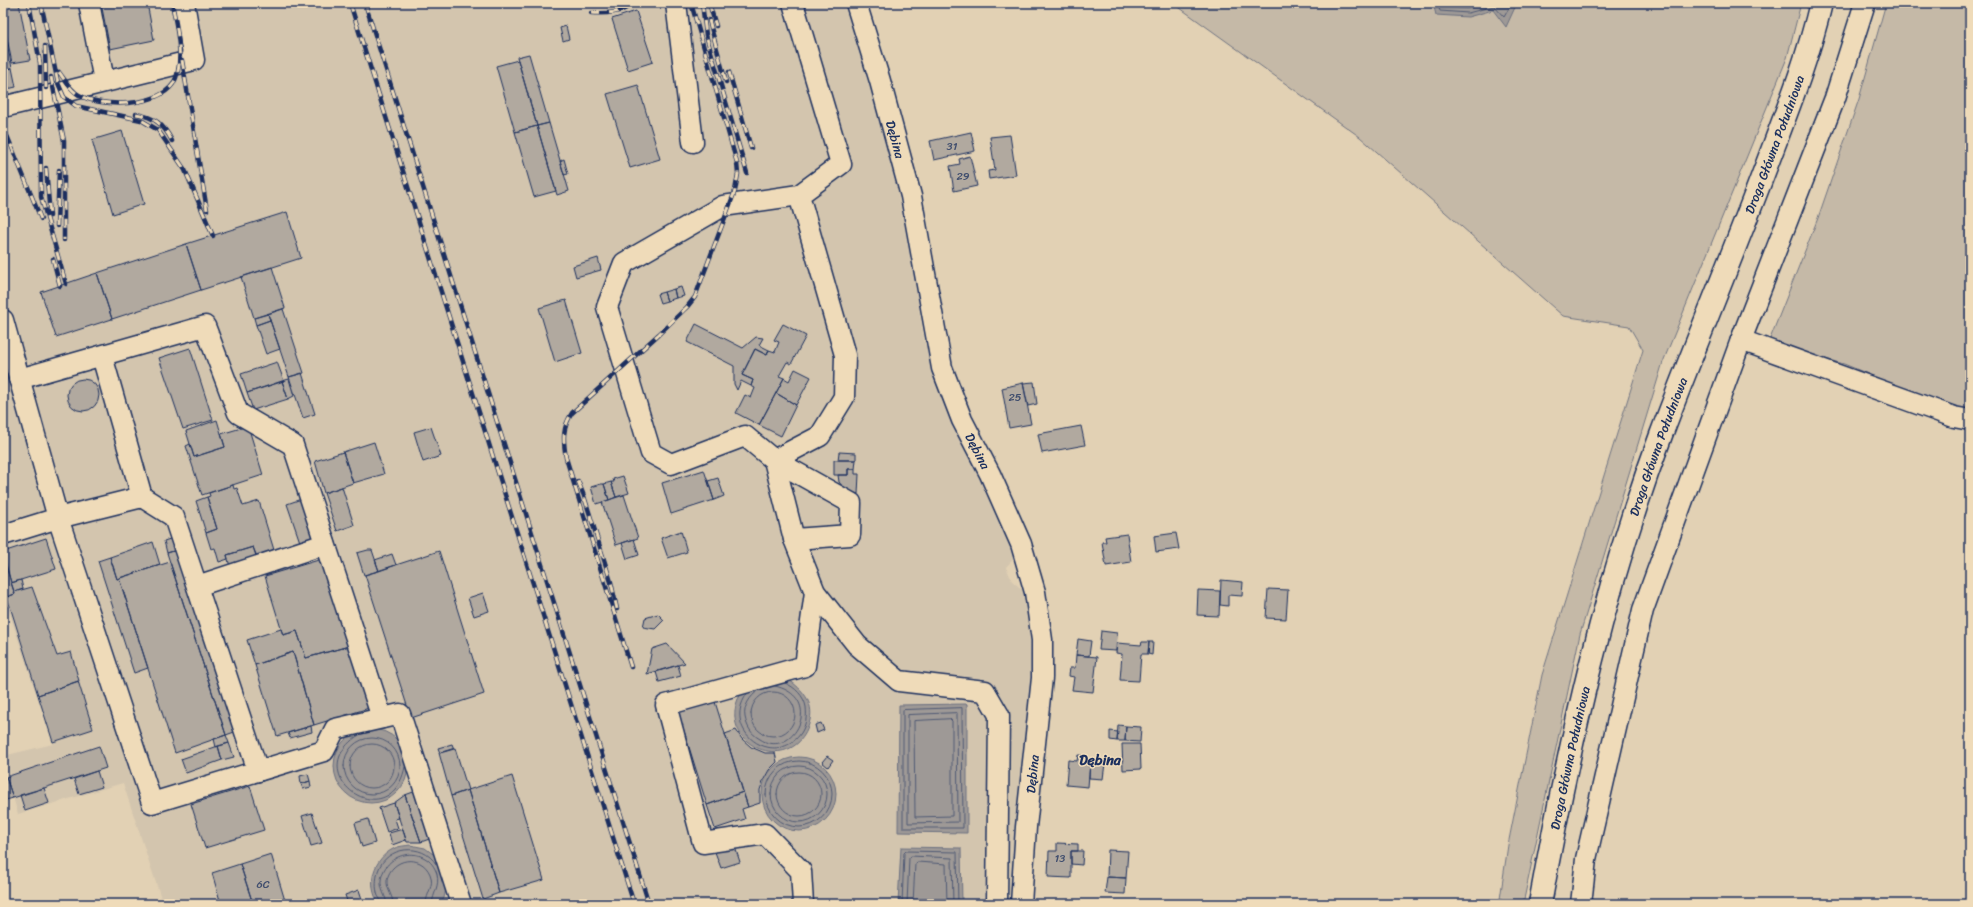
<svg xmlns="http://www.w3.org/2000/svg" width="1973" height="907" font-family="Sriracha,sans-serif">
	<rect width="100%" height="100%" fill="#e2d1b4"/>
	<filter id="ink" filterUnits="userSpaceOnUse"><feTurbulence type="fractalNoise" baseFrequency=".025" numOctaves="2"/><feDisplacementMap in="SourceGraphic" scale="8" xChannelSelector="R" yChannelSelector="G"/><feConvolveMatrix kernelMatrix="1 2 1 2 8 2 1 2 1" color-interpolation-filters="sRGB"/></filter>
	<g filter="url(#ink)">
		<path fill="#d3c5ae" d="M3,3h843l36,116 31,146 11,75 20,62 53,109 20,44 -11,12 6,14 12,10 6,36 2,55 -21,222h-848l-40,-121 -105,31 -5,-17 -10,3v-44l50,-12 -48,-144 -2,1z"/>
		<path fill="#c5b9a7" stroke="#707482" d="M1173,3h628l-14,55 -124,304 -83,272 -57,270h-14l-9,-5 8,-54 34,-170 101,-325 -14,-24 -66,-10 -203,-179z
			M1886,3h84v413l-126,-52 -34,-9 -40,-16 48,-121 41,-119z"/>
		<path fill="#9e9996" stroke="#6a6f80" d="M1433,3h84l-11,24 -13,-17 -25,7 -32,-2z
			M789,680c13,9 25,22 21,40 -12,57 -92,29 -72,-21 2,-4 6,-8 9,-12z
			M967,704v129l-69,-1 1,-127z
			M334 766a37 37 0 1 1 74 0a37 37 0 1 1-74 0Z
			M762 794a37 37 0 1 1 74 0a37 37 0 1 1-74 0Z
			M410,845l15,3 12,9 10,27 -3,14 -4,6h-61c-13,-20 -6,-46 16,-56 4,-2 10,-2 15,-3z
			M901,847l60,1 1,56h-64z"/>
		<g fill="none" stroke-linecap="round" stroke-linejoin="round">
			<path stroke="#4f5974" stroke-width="1" d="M1437,3l3,8 28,2 26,-7 10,11 8,-14
				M1443,3l2,4 22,1 18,-5
				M758,691c-8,5 -15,16 -13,26 2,10 6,17 15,22 32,22 67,-41 15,-53
				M751 714a22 22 0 1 1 44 0a22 22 0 1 1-44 0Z
				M747,694c-27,37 28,76 54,39 5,-8 6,-16 5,-26 -2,-11 -11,-20 -21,-24
				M962,708l1,120h-60v-118z
				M957,713l1,109 -50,1v-108z
				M950,719l2,2v95l-37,1 -1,-96z
				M359,735c-62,39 31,104 46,32
				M344 766a28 28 0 1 1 56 0a28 28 0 1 1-56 0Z
				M350 766a22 22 0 1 1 44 0a22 22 0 1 1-44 0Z
				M766 794a33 33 0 1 1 66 0a33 33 0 1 1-66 0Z
				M771 794a28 28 0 1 1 56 0a28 28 0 1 1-56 0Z
				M777 794a22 22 0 1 1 44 0a22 22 0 1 1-44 0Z
				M382,904c-1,-4 -2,-5 -4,-8 -3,-8 -2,-17 0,-25 8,-25 45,-29 58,-7
				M387,904c-1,-8 -7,-15 -6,-24 4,-30 47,-36 56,-6 3,12 -4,19 -5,30
				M393,904c0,-9 -7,-15 -6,-24 4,-22 34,-27 43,-6 5,12 -4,19 -4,30
				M902,904l2,-51 2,-2 51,1 1,52
				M907,904l2,-46 2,-2 41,2 1,46
				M913,904l2,-40 2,-2 29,2 1,40"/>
		</g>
		<path fill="#b1a99f" stroke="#1b2f5e" d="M3,3h16l11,57 -18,3 -9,-45z
			M101,3h46l7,37 -44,9z
			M636,11l17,51 -25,8 -16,-51z
			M3,24l9,44 -9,2z
			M566,26l3,13 -6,2 -3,-13z
			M529,54l20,69 -12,3 -20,-69z
			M518,60l19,66 -22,6 -19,-66z
			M12,68l4,19 -13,3v-20z
			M638,85l22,74 -30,9 -23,-74z
			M549,123l20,68 -12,4 -20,-69z
			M537,126l19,65 -22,6 -19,-65z
			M122,131l22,73 -31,10 -21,-74z
			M971,132l4,19 -41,9 -4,-19z
			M1010,135l6,40 -27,4 -1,-8 7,-1 -5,-33z
			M970,156l7,30 -23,5 -4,-25 10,-2 -1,-5z
			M564,159l4,15 -4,1 -4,-14z
			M287,212l14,46 -100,32 -15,-46z
			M186,244l15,46 -89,29 -15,-46z
			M598,258l3,12 -25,7 -3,-11z
			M272,267l13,41 -31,10 -13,-41z
			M97,273l15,46 -56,18 -15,-45z
			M681,287l3,9 -8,2 -2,-9z
			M674,289l2,9 -9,3 -3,-9z
			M664,292l3,9 -7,2 -3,-9z
			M566,300l16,53 -27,9 -16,-54z
			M283,309l21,64 -15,4 -21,-63z
			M268,314l2,6 -14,5 -2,-7z
			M270,320l10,29 -14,5 -10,-29z
			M696,324l47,24 13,-11 7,1 -4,7 10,5 -2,5 -12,-6 -13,26 11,5 -2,6 -10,-5 -4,9 -3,-6v-18l-47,-24z
			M783,324l23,12 -15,28 -4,-2 -8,14 5,2 -25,47 -23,-12 9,-18 6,3 4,-10 -4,-2 2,-6 -11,-5 13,-26 12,6 2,-5 6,2 4,-10 -5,-2z
			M190,348l23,72 -30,9 -24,-71z
			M277,362l7,19 -37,12 -6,-19z
			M795,369l16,8 -15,28 -20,-12 8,-15 5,3z
			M302,373l13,41 -12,4 -14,-41z
			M289,379l5,17 -6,3 -6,-18z
			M67 395a16 16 0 1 1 32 0a16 16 0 1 1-32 0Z
			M282,381l6,18 -35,11 -6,-17z
			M1034,382l3,22 -9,2 -5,-23z
			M1023,383l8,41 -22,4 -7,-40z
			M776,393l20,12 -15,31 -22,-11z
			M217,420l8,27 -31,10 -8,-26z
			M248,426l15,49 -61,20 -16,-49 4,-2 4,13 31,-10 -4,-13z
			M1081,426l4,19 -43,8 -4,-19z
			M431,427l10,29 -18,6 -9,-30z
			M374,442l10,32 -31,9 -10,-31z
			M343,452l10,31 -29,10 -9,-32z
			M839,452l17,1v7h-18z
			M834,460h22l-1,9h-7v6h-14z
			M848,469h7v5h4l-1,20 -13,-4 -6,-8 -1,-7h10z
			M704,470l10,30 -43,14 -9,-31z
			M623,476l6,17 -13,4 -5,-15h3l-1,-3z
			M718,478l6,18 -10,4 -6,-19z
			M611,482l5,15 -7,3 -5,-16z
			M601,484h3l5,16 -13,4 -5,-17z
			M233,485l1,4 3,-1 6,18 16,-5 15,49 -18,6 -3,-9 -26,8 1,4 -9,3 -4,-14 -4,1 -5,-16 11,-4 -10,-32 3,-1 -1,-3z
			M342,487l12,38 -17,6 -13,-38z
			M624,495l14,43 -22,7 -14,-43z
			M207,497l10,32 -11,4 -10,-32z
			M307,497l11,39 -18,6 -13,-38z
			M681,531l6,21 -19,6 -7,-20z
			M1176,533l3,16 -23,3 -2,-16z
			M1127,534l4,28 -25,4 -4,-24h4l-1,-5z
			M176,537l4,12 -13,4 -3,-12z
			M46,538l10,31 -45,14 -8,-31z
			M634,539l5,16 -12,4 -5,-16z
			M153,542l7,23 -43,14 -7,-22z
			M253,547l11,27 -30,9 -7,-28z
			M180,549l57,182 -11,4 -59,-182z
			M368,550h4l7,21 -15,4 -7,-22z
			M439,551l45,143 -73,24 -46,-143z
			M392,554l4,11 -17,6 -4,-11z
			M110,557l7,22 2,-1 29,90 -14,5 -36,-112z
			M322,559l27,87 -43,12 -9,-27 -14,4 -18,-59z
			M170,562l56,173 -51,18 -56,-175z
			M3,564h2l10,30 -12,4z
			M21,580l2,9 -9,3 -3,-9z
			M1221,580l22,2 -1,14 -14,-1v11l-8,-1z
			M32,587l25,69 14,-4 8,29 -41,14 -31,-98 8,-3 -1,-2z
			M1268,589l20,1 -2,29 -20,-1z
			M1198,590l22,1 -1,25 -22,-1z
			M483,593l6,18 -15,5 -6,-18z
			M658,614l6,6 -9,9 -12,-2 2,-9z
			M281,629l2,6 14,-4 9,27 43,-12 20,62 -55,17 -21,-73 -38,13 -8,-25z
			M1101,631l16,2 -1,18 -17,-1z
			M1078,639l13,2 -2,15 -13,-1z
			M1142,642h7l-1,12h-7l-2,27 -19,-1 2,-26 -6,-1 1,-10 24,2z
			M1149,642h4l-1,13 -4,-1z
			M667,644l18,19 -38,11 5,-25z
			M293,652l21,73 -37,11 -22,-71z
			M1076,655l21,2 -4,35 -21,-2 2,-13 -5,-1 1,-8h5z
			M678,665l3,11 -22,6 -3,-10z
			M78,681l15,48 -40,13 -15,-47z
			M711,689l32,103 -36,13 -32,-103z
			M821,723l3,7 -7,3 -2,-8z
			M1118,725l8,1 -1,15h-8z
			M311,726l1,6 -22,6 -2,-5z
			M1126,726l15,1 -1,15 -15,-1z
			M736,730l6,9 9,8 14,6h10l2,9 -8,8 -6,11 -3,9v13l-12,4 -23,-73z
			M1110,731l8,1 -1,9 -7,-1z
			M226,735l3,8 -13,4 -2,-8z
			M229,743l5,14 -12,3 -4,-14z
			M452,744l2,5 -14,4 -2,-5z
			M1122,744h18l1,25 -18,1z
			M99,746l7,22 -93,30 -7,-21z
			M218,746l4,14 -36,13 -5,-14z
			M455,748l13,42 -17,6 -12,-43z
			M1078,755l9,1 -1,6h4l-2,25 -22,-2 2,-25 9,1z
			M827,756l6,4 -5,7 -6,-5z
			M1090,762l15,1 -2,16 -14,-1z
			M97,771l5,16 -23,7 -5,-15z
			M308,774l2,7 -9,3 -1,-8z
			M512,776l32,104 -45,13 -31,-103z
			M6,777l7,21 -10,3v-23z
			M310,781l1,6 -8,2 -2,-5z
			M250,786l14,44 -59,18 -14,-44z
			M44,788l5,15 -24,8 -5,-16z
			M419,790l16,47 -14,5 -16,-47z
			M468,790l31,103 -16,6 -32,-103z
			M743,792l5,15 -6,2 3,10 -30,10 -8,-24z
			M405,795l16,47h-14l-1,-2 -12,-37z
			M394,803l5,15 -4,1 3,9 -11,4 -8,-24z
			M312,813l10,30 -11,3 -9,-30z
			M368,819l7,24 -13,4 -7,-24z
			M403,829l3,11 -14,5 -3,-12z
			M1057,843l21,1v7h-7v27l-23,-1 1,-26h8z
			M735,847l5,15 -19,6 -6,-16z
			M1108,850l20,1 -2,27 -19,-1z
			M1071,851h12l-1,14 -11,-1z
			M271,854l15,50h-33l-13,-40z
			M240,864l13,40h-32l-9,-31z
			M1107,877l19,1 -1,16 -20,-1z
			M359,890l4,12 -15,2 -3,-9z"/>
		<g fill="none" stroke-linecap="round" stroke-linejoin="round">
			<g stroke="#1b2f5e" stroke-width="23">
				<g id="minor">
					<path d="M89,3l15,78"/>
					<path d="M676,3l17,139"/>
					<path d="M793,3l48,161 -42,31 -76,11 -99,57 -17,44 44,146 20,11 74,-28 29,24 46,-24 24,-39 1,-42 -46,-160"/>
					<path id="s1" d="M856,3l24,78 31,115 31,172 20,52 28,54 31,70 14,48 7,48v38l-16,149 -5,77"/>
					<path d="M3,107l191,-47 -10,-57"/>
					<path d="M3,320l55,198 -55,17"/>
					<path d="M1741,340l94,-242 30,-95"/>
					<path d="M102,356l40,141 32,20 84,254"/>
					<path d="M19,379l186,-53 33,87 55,32 89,273"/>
					<path d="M774,460l20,79 21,53 42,53 42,36 86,10 14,24 -2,189"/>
					<path d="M774,460l77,43 -1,32 -56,4"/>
					<path d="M142,497l-84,21 94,285 172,-52 11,-22 65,-15 61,190"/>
					<path d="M197,586l128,-42"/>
					<path d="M803,904l-2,-33 -36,-37 -62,9 -37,-138 139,-39 10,-74"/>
					<path d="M1581,904l5,-45 57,-249 98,-270 213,77 16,3"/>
				</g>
			</g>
			<g stroke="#1b2f5e" stroke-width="25">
				<g id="major">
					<path id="s2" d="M1540,904c29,-159 64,-317 121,-469 35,-93 74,-185 109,-279 19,-50 39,-101 51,-153"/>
				</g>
			</g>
			<use href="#minor" stroke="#efdbb9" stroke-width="20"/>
			<use href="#major" stroke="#efdbb9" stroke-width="22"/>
			<g stroke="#1b2f5e" stroke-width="4.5">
				<path id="rail" d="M29,3l11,60 1,134 25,87
					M41,3l17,80 6,14 12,9 65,14 17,10 27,40 28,66
					M350,3l284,901
					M365,3l284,901
					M702,3l4,32 41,138
					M709,3l7,23
					M591,13c16,1 31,0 43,-10
					M709,20l17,62
					M45,46l1,42
					M182,60l25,150
					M59,72c6,8 11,18 20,23 22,13 78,12 94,-11 13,-21 3,-59 -1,-81
					M729,72l22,76
					M51,77l13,64v99
					M136,114c19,3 28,11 36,27
					M4,128l37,91
					M46,168l4,48
					M57,226l2,-56
					M53,259l7,27
					M578,481l6,15 27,86 6,27
					M631,667l-65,-209c-3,-18 -4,-30 6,-45l87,-79 28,-27 8,-10 40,-106 3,-17 -1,-11 -46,-160"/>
			</g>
			<use href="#rail" stroke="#efdbb9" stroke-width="3" stroke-dasharray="9" stroke-linecap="butt"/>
		</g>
	</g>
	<g text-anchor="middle" stroke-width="3" stroke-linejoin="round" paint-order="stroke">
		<g font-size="11" fill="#404e6e">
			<text x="952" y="150">31</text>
			<text x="963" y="180">29</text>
			<text x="1015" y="401">25</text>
			<text x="1060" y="862">13</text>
			<text x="263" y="888">6C</text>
		</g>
		<g font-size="13" fill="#1b2f5e" stroke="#efdbb9">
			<text dy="5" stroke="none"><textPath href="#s1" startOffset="142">Dębina</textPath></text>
			<text dy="5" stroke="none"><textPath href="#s2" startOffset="797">Droga Główna Południowa</textPath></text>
			<text dy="5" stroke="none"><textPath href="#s2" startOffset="473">Droga Główna Południowa</textPath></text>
			<text dy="5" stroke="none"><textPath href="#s1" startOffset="466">Dębina</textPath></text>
			<text dy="5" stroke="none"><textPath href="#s2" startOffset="149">Droga Główna Południowa</textPath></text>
			<text transform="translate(1032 774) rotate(-84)" y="5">Dębina</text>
		</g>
		<g font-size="14" font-weight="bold" fill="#1b2f5e" stroke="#efdbb9">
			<text x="1100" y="765">Dębina</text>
		</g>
	</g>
	<rect width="1973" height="907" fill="none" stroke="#efdbb9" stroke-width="16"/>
	<rect x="8" y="8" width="1957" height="891" fill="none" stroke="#1b2f5e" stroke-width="1.5" filter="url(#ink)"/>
</svg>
